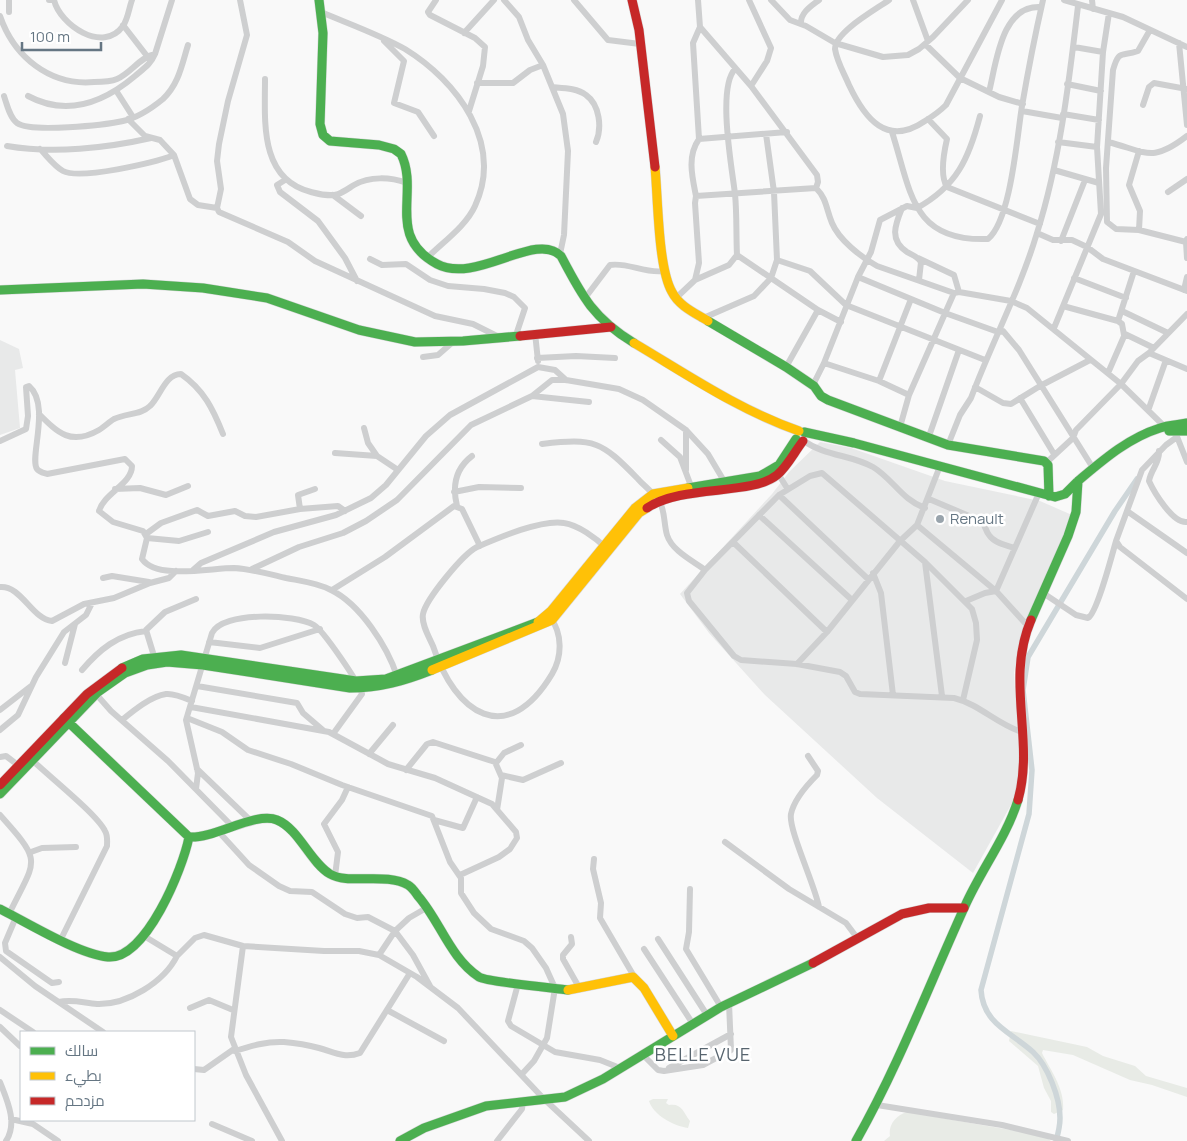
<svg xmlns="http://www.w3.org/2000/svg" width="1187" height="1141" font-family="Manrope,Cairo,sans-serif">
	<rect width="100%" height="100%" fill="#f9f9f9"/>
	<path fill="#e8e9e9" d="M0,340l19,9 4,19 -8,2 5,58 -20,7z
		M820,442l31,6 94,33 95,20 32,14 -53,127 -5,31 6,102 -8,28 -39,70 -96,-75 -112,-103 -56,-62 -29,-39 92,-100 17,-22z"/>
	<path fill="#e8ebe6" d="M1011,1031l76,16 16,9 32,10 11,10 41,12v9l-35,-12 -22,-5 -57,-25 -30,-5 -1,3c9,18 23,36 21,57l-9,4 -3,-2v-11l-7,-13 -6,-22 -29,-25z
		M653,1099h15l-2,4 3,2c13,-2 14,7 21,16l-2,7c-14,-2 -35,-13 -39,-27z
		M907,1112l138,24 6,5h-167l6,-5c-2,-11 6,-21 17,-24z"/>
	<g fill="none" stroke-linecap="round" stroke-linejoin="round">
		<path stroke="#ced6d9" stroke-width="5.5" d="M1056,1141c2,-7 4,-15 4,-23 0,-20 -12,-52 -27,-66 -22,-20 -50,-28 -52,-62l48,-176 3,-44 -9,-80 5,-33 87,-146 22,-32"/>
		<g stroke="#d5d6d7" stroke-width="10">
			<path id="fast" d="M319,0l4,33 -3,91 3,11 7,6 49,4 15,4 7,5c19,38 -16,82 36,110 39,21 99,-34 124,-8 21,40 32,62 73,87
				M0,290l143,-6 60,4 64,10 92,32 56,12 48,-1 57,-5
				M708,321l78,46 28,19 7,10 7,4 120,45 96,16 4,4 1,31
				M1169,431h18
				M804,432l50,11 201,54 10,-3 12,-12
				M688,488l72,-12 19,-11 17,-26
				M1031,620l37,-84 8,-24 2,-31c25,-21 50,-43 82,-53 9,-3 18,-3 27,-5
				M122,668l21,-9 38,-4 175,26 30,-2 152,-57
				M64,718l125,119c25,2 67,-26 88,-17 22,9 33,42 53,54 18,11 56,-2 78,11 4,2 7,7 10,11 22,25 32,62 61,81 8,5 74,11 89,13
				M0,794l98,-102 27,-19 22,-8 20,-3 36,3 147,23c30,0 54,-7 82,-18
				M0,909c28,14 78,45 108,48 38,3 75,-89 81,-120
				M400,1141l24,-13 62,-22 79,-9 38,-18 118,-72 92,-44
				M856,1141c43,-76 73,-156 109,-235 16,-36 41,-68 53,-106"/>
		</g>
		<g stroke="#d5d6d7" stroke-width="10">
			<path id="slow" d="M655,167c3,31 3,101 17,125 7,14 23,21 36,29
				M634,343c54,32 105,67 165,88
				M538,622l13,-11 84,-103 18,-14 35,-6
				M432,670l120,-50 87,-107 8,-5
				M568,990l65,-13 11,11 29,48"/>
		</g>
		<g stroke="#d5d6d7" stroke-width="10">
			<path id="jam" d="M632,0l7,30 16,137
				M520,336l91,-9
				M647,508c36,-24 104,-12 130,-33 10,-8 18,-24 26,-34
				M0,785l87,-91 35,-26
				M1018,800c17,-60 -13,-119 13,-180
				M813,963l89,-49 27,-6h35"/>
		</g>
		<path stroke="#cecfd0" stroke-width="6" d="M49,0h5c6,25 49,54 69,26 5,-7 6,-18 9,-26
			M240,0l7,35 -19,66 -9,43 -2,17 4,28 -4,19 2,4 69,30 27,19 120,55 38,8 24,12
			M436,0l-8,12 2,3 45,23 10,9 -2,19 -14,45
			M504,0l15,17 9,23 15,25 20,49 5,37 -4,84 -4,19
			M574,0l34,40 32,4
			M749,0l22,48 -4,13 -16,25
			M771,0l19,20 16,6 29,17 48,14 25,-2 11,-6 14,-12 35,-37
			M889,0c-14,10 -54,32 -54,49 2,13 9,24 14,36 16,34 38,62 76,36 8,-5 14,-9 21,-16l56,-105
			M913,0l15,41
			M1064,0l59,17 64,30
			M1092,0l1,9
			M9,12v-12
			M321,12c28,12 57,22 84,37 52,32 99,94 70,157 -9,20 -32,36 -47,51
			M0,16c14,41 50,70 94,66 7,0 16,0 23,-3 14,-6 23,-22 38,-25l17,-54
			M801,24c-1,-11 10,-18 18,-24
			M123,25l24,31
			M700,27l51,59 66,89 1,7 -2,6
			M1150,30l-12,21c-17,6 -19,-2 -25,19l-7,98 1,54 9,7 23,1 47,12 1,-3
			M464,33l30,-33
			M384,41l20,20 -10,42 24,9 16,24
			M1179,43l8,82
			M925,44l35,34 39,19 24,7
			M1074,47l29,5
			M265,79c0,42 -6,100 46,113 8,2 18,5 27,2 6,-2 11,-6 16,-9 16,-9 36,-8 53,-2
			M477,83h36l17,-13 13,-5
			M1067,84l34,7
			M552,87c11,1 25,1 34,8 14,10 16,33 10,47
			M117,92l16,25
			M989,92c7,-27 12,-88 52,-85
			M4,96c3,9 6,22 13,27 14,10 88,2 106,-2 14,-3 29,-13 40,-22 16,-15 19,-35 25,-54
			M28,96c39,21 75,7 107,-20 8,-7 16,-12 20,-22
			M1143,105l6,-18 5,-4 33,6
			M1022,111l40,7
			M1063,114l36,6
			M128,119l17,17 15,4 14,15 16,44 8,6 19,3
			M928,119l19,20c-3,13 -7,37 0,48l93,37
			M892,132c19,59 19,110 96,107 23,-19 29,-103 34,-133 6,-35 13,-71 21,-106
			M699,139l88,-7
			M1058,142l39,5
			M1108,142c39,10 44,21 79,-6
			M7,146c46,8 100,2 144,-8
			M40,149c7,7 14,17 23,22 17,9 91,-8 111,-16
			M1139,151l-10,34 11,26 -1,19
			M1054,170l45,13
			M285,180l-8,5 3,7 38,29 27,37 12,23
			M1168,192l19,-13
			M333,195l28,21
			M696,196c-4,-20 -9,-40 3,-57l-6,-96 7,-16 -2,-27
			M902,208c-7,17 -13,32 5,44 5,3 10,4 14,10l-2,18
			M1037,233l16,7h19l15,7 16,12 84,32
			M1061,241l24,-61
			M1186,242l1,16
			M737,255l81,55 23,12
			M918,258l36,17 5,17
			M370,259l12,6 24,-1 24,16 18,6 36,3 21,4 9,4 11,11 -9,27
			M777,260l33,11 36,34 139,55
			M858,277l87,36 53,19 5,-1 16,19 74,118
			M1074,278l52,20
			M695,280l34,-15 8,-10c-1,-20 0,-41 -2,-61 -3,-26 -18,-106 0,-125
			M1184,290l3,-13
			M585,298l25,-33c18,-3 35,9 54,6
			M676,298l19,-18 4,-17 -4,-60 1,-7 120,-8c11,11 10,21 16,35 7,17 29,34 45,43l77,27 5,-1 52,9 16,7 94,76 44,43
			M1063,306l55,15 4,3 2,11
			M1122,311l46,22
			M701,319l53,-23 17,-18 6,-18 -3,-68 -8,-58
			M1118,321l16,-50
			M1054,328l47,-114 -4,-67 6,-95 6,-39
			M535,333l3,28
			M1149,353l38,16
			M423,357l15,-2 16,-14
			M537,358l39,-2 39,2
			M824,363l55,18 30,14
			M786,367l32,-57
			M1108,373l17,-39 29,14
			M879,381l32,-82
			M813,385l11,-22 34,-86 13,-25 9,-32 27,-14 10,2c40,-22 52,-50 63,-92
			M975,387l28,16 8,1 29,-18 50,-26
			M532,396l57,6
			M1020,398l34,56
			M1149,408l17,-48
			M39,414c19,19 32,32 60,16 5,-3 10,-8 15,-11 12,-6 27,-4 36,-13 10,-9 15,-32 31,-32 23,16 32,35 42,60
			M900,427l9,-32 45,-102
			M364,428l4,15 9,13
			M1176,434l11,28
			M1177,437l-11,8 -24,25 -26,71 4,6 67,52
			M928,439l31,-89
			M661,440l19,17 11,29
			M0,441l26,-12 2,-13 -2,-29 3,-1c22,19 0,72 8,83 2,3 7,4 10,5l78,-15 7,7c0,18 -28,27 -33,45l14,11 30,9 4,7 -5,21c15,21 68,9 92,9 18,1 35,6 52,10 15,3 32,5 45,12 29,14 56,56 66,86
			M804,441c21,15 48,14 69,26 20,12 29,33 52,41
			M542,444c53,-6 59,-3 96,35 7,8 19,16 23,26 4,9 3,20 6,30 5,16 26,26 38,35
			M948,445l12,-30 11,-17c21,-56 49,-108 66,-165 23,-73 32,-151 41,-227
			M1159,451c1,12 -8,18 -10,30 5,11 24,43 38,41
			M335,453l42,3 21,14
			M1046,463l27,-25 3,-8 45,-46 17,-23 11,-8 38,-39
			M686,470v-40
			M777,472l10,16
			M115,489l25,-1 26,7 22,-9
			M454,492l25,-5 42,1
			M779,495l89,84
			M929,499l52,22c5,5 4,9 8,14 5,8 17,10 25,13
			M457,506c-5,-20 -2,-37 15,-50
			M300,509l-2,-14 17,-6
			M1127,511l60,42
			M759,515l93,85
			M917,525l79,66 29,32 6,-3
			M146,534l15,-11 36,-13 11,6 27,-5 10,5 11,1 44,-8 38,-3 7,5
			M147,538l32,3 29,-9
			M733,542l94,90
			M925,562l17,134
			M252,569l47,-22 44,-14 23,-12 31,-21 74,-75 61,-29 20,-16h14l53,9 24,11 43,30 22,24 16,27
			M193,570l8,-7 73,-31 62,-17 35,-17 15,-13 40,-49 24,-21 88,-48 17,3 11,10
			M873,573l8,20 12,102
			M103,578l9,-2 37,6
			M0,587c21,-2 32,32 52,34l32,-17 30,-6 36,-15 19,-5 7,-7
			M332,590l53,-33 69,-51 8,3 18,37
			M1043,593l33,22 12,3c9,-5 24,-63 28,-77
			M966,601l19,-8 11,-2 43,-98
			M550,617c13,17 12,40 2,57 -45,75 -97,40 -119,-28 -4,-9 -12,-22 -10,-32 3,-15 40,-60 54,-67 21,-9 65,-28 87,-24 14,2 32,15 42,25
			M209,642l51,6 60,-19
			M154,656l-8,-26 19,-18 31,-13
			M65,663l10,-39
			M797,664l30,-32 73,-91 17,-16 23,-59
			M82,670c17,-20 36,-36 64,-39
			M197,686l100,17 6,10 21,18
			M96,694l15,17 57,50 64,65
			M963,700l14,-60 -1,-17 -4,-14 -47,-47 -103,-89 -12,3 -31,19 -74,75 -18,23 2,8 45,55 7,4 56,4 43,8 6,4 9,16 5,2 94,4c25,6 44,27 68,34
			M191,707l138,25 59,32 47,14 57,26 24,28 1,6 -7,11 -11,8 -39,18
			M0,710l31,-24
			M187,718l35,14 26,18 43,14 51,21 90,31 18,46 11,16v15l13,20 17,16 33,12 8,7 14,20 9,20 -8,50 -13,23 -12,13
			M122,720c11,-9 29,-24 44,-26 8,-1 19,4 26,7
			M0,730l18,-15 18,-38 28,-45 22,-17 6,-12
			M369,754l24,-29
			M808,756l10,15 -1,4c-10,10 -23,24 -26,39 -3,15 24,71 28,93
			M0,757l6,-1 13,10
			M30,758c16,16 67,56 75,73 3,5 2,10 2,15l-46,93
			M496,763l8,-10 17,-8
			M197,769l54,52
			M406,770l21,-26 6,-2 62,20 7,16 -5,32
			M501,775l22,5 38,-17
			M196,789l2,-16 -12,-53 26,-87c11,-22 83,-19 102,-8 9,5 46,59 48,69l-29,40
			M0,815c44,49 36,43 9,99
			M434,820l29,8 14,-31
			M218,831l31,34 30,21 11,5 22,1 33,22 12,4 11,-1 27,14 -16,24
			M725,842l64,47 57,34 12,16
			M31,852l11,-4 34,-1
			M594,859l-1,10 8,34 -1,15 35,60
			M335,876l3,-24 -14,-28 18,-24 6,-13
			M690,889l-1,43 -3,17 35,58
			M428,907l-19,11 -14,13 18,24 17,31
			M16,917l-11,26 1,8 46,32 7,-1
			M144,936l33,20 18,-18 9,-3 39,11 81,5h35l20,4 38,22 41,31 85,90 46,43
			M571,937l1,7 -9,11v4l17,30
			M658,939l49,76
			M243,946l-12,91 15,38 36,66
			M644,949l49,75
			M0,957l35,29 68,46
			M518,984l-10,37 3,5 44,26 45,8 20,8
			M59,1002c13,-3 25,1 38,2 30,1 67,-22 80,-48
			M190,1008l19,-8 24,10
			M0,1010l33,22
			M387,1010l57,31
			M0,1027l20,19
			M235,1051c16,-5 32,-10 49,-9 12,1 24,3 35,6 15,4 25,11 41,5l50,-80
			M642,1054l16,16 6,1 39,-6 28,-15 -2,-47
			M669,1068l62,-34
			M194,1069l10,1 30,-21
			M0,1082c7,18 18,41 6,59
			M877,1105l125,20 66,16
			M11,1119l22,5 25,17
			M212,1124l40,17
			M497,1141l25,-32 1,-8"/>
		<use href="#fast" stroke="#4caf50" stroke-width="9"/>
		<use href="#slow" stroke="#ffc107" stroke-width="9"/>
		<use href="#jam" stroke="#c62828" stroke-width="9"/>
	</g>
	<circle fill="#99a4ac" stroke="#fff" stroke-width="2" cx="940" cy="519" r="5"/>
	<g text-anchor="middle" stroke-width="5" stroke-linejoin="round" paint-order="stroke">
		<g font-size="15" fill="#657683" stroke="#fff" text-anchor="start">
			<text x="950" y="524">Renault</text>
		</g>
		<g font-size="18" letter-spacing="1" fill="#57646e" stroke="#fff">
			<text x="703" y="1061">BELLE VUE</text>
		</g>
	</g>
	<rect x="20" y="1031" width="175" height="90" fill="#ffffff" stroke="#c1c8cd"/>
	<rect x="30" y="1047" width="25" height="8" fill="#4caf50" stroke="#c1c8cd"/>
	<text x="65" y="1056" font-size="15" fill="#657683">سالك</text>
	<rect x="30" y="1072" width="25" height="8" fill="#ffc107" stroke="#c1c8cd"/>
	<text x="65" y="1081" font-size="15" fill="#657683">بطيء</text>
	<rect x="30" y="1097" width="25" height="8" fill="#c62828" stroke="#c1c8cd"/>
	<text x="65" y="1106" font-size="15" fill="#657683">مزدحم</text>
	<path d="M22 42v8h79v-8" fill="none" stroke="#657683" stroke-width="2.5"/>
	<text x="30" y="42" font-size="15" fill="#657683" stroke="#ffffff" stroke-width="4" paint-order="stroke">100 m</text>
</svg>
